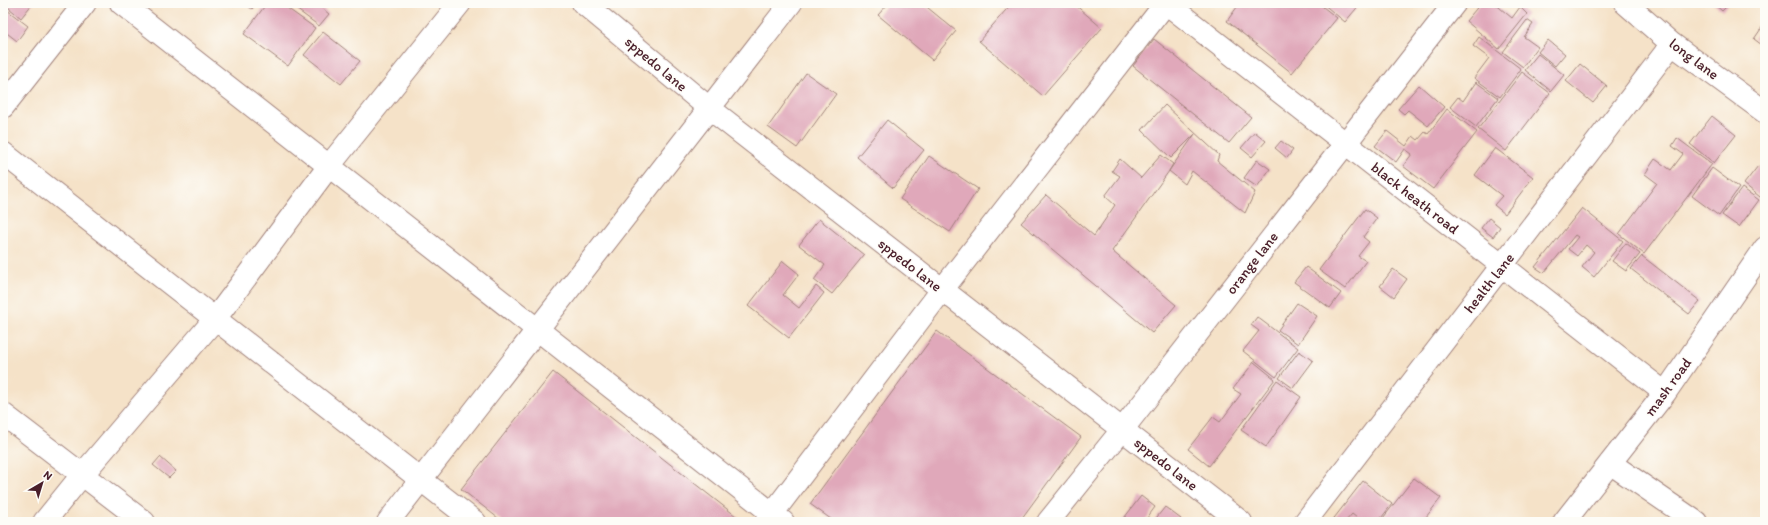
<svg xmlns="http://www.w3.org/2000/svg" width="1768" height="525" font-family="Itim,sans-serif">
	<rect width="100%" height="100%" fill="#fdfcf7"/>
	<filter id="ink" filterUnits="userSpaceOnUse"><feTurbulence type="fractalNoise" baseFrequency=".025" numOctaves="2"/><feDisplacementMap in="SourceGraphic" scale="8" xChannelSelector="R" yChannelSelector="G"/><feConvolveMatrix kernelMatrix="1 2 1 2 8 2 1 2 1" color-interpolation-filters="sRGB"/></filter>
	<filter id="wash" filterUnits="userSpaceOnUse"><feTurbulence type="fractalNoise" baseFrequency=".012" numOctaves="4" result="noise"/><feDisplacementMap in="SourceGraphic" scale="16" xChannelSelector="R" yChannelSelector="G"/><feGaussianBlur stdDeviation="0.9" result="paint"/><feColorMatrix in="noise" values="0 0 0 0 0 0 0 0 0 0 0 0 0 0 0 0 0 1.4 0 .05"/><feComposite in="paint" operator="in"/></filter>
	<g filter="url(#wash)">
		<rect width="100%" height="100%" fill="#f5e2c8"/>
		<g id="blocks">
			<path fill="#e0a8ba" d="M3,3h30l-12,15z
				M244,3h13l-5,6z
				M267,3h13l35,25 -27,38 -44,-32z
				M288,3h28l13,11 -10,12z
				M889,3h33l34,28 -24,29 -54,-45z
				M1012,3h61l29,25 -59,68 -64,-55z
				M1240,3h78l19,15 -45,55 -65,-52z
				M1322,3h39l-16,19z
				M1481,3h13l18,15 8,-11 7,7 -28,35 -33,-28z
				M1713,3h17l-8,8z
				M3,7l25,19 -11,15 -14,-11z
				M1527,20l6,4 -9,13 14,10 -15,20 -20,-15z
				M1765,23v18l-3,4 -8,-6z
				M323,32l37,29 -19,23 -37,-29z
				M1479,37l42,32 -21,28 -26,-19 15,-20 -16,-12z
				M1154,39l97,78 -22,26 -96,-77z
				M1548,40l17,14 -10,12 -17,-14z
				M1538,54l26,21 -13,16 -26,-21z
				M1580,64l27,22 -14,17 -27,-22z
				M1522,72l28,21 -44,58 -28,-22z
				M806,73l30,21 -39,54 -29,-21z
				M1476,82l22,16 -22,29 -26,-20 8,-10 5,4z
				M1419,85l25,22 -16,19 -20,-16 -4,4 -6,-5z
				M1165,105l54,50 -2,6 38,31 -10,21 -53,-42 -7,13 -16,-13 -57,80 64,54 -24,28 -131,-110 25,-28 48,41 21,-31 -10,-9 15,-20 -8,-5 8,-12 21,19 20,-23 12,9 -4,7 26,-37 -24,24 -29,-28z
				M1447,109l30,23 -44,57 -30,-23 9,-12 -7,-5 -9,13 -21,-16 12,-15 19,15 7,-10 5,4 7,-8 3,2z
				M1712,116l24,19 -22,28 -24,-19z
				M887,120l37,30 -31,38 -36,-31z
				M1255,132l11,9 -14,16 -11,-9z
				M1677,138l35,26 -68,90 -25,-20 38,-51 -12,-9 10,-15 16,11 12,-16 -11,-8z
				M1281,141l12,9 -6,8 -12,-10z
				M1495,148l38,29 -28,37 -11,-9 8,-9 -27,-21z
				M929,156l49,33 -28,43 -50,-33z
				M1257,160l13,9 -13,18 -13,-9z
				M1758,166l7,5v30l-21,-17z
				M1712,168l27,20 -20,28 -27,-20z
				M1742,188l17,12 -20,27 -17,-12z
				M1582,208l41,33 -29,36 -12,-10 12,-15 -8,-7 -9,11 -9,-7 10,-12 -3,-2 -31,38 -9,-6z
				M1365,209l12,9 -14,19 6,5 -11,14 8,5 -21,28 -26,-19z
				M1489,218l11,9 -7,10 -12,-9z
				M819,219l45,36 -32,39 -18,-14 11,-15 -26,-20z
				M1626,243l14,11 -14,17 -14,-10z
				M1642,256l58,45 -11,13 -58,-45z
				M783,261l16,13 -16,21 16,13 17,-22 8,7 -35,45 -41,-32z
				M1306,267l35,26 -11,15 -36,-26z
				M1393,269l14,10 -13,18 -14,-11z
				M1297,303l20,13 -19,28 -20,-14z
				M1257,317l41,31 -22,29 -33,-26 16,-20 -8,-6z
				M937,331l144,106 -62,85h-184l-25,-18z
				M1299,351l14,10 -20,27 -14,-10z
				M1254,362l21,17 -66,87 -21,-17 25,-32 7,5 21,-28 -8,-5z
				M553,372l188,148 -2,2h-236l-42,-33z
				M1277,380l24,17 -35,50 -25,-17z
				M160,457l16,14 -7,7 -16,-13z
				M1414,478l27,20 -19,24h-42z
				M1363,481l29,23 -14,18h-16l-10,-8 -7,8h-14z
				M1141,496l14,11 -11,15h-23z
				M1165,507l16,12 -2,3h-26z"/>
		</g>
	</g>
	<g filter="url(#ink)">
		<use href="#blocks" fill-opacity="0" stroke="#a0807a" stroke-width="1"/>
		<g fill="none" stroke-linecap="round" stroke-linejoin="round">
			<g stroke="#a0807a" stroke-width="24">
				<path id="minor" d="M121,3l662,519
					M583,3l126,105 532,414
					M1166,3l499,390
					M1625,3l47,41 93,68
					M3,107l82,-104
					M3,153l472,369
					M3,414l141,108
					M1610,463l86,59
					M44,522l38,-47 133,-156 114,-153 131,-163
					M388,522l403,-519
					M766,522l176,-232 224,-287
					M1048,522l74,-92 333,-427
					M1305,522l367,-478
					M1564,522l101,-129 100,-145"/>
			</g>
			<use href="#minor" stroke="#fff" stroke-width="22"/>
		</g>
	</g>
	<g text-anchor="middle" stroke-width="3" stroke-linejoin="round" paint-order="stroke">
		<g font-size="15" fill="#4a1f2b" stroke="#fdfcf7">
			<text transform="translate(1694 59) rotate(37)" y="5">long lane</text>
			<text transform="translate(656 64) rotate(40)" y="5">sppedo lane</text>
			<text transform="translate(1415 198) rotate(38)" y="5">black heath road</text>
			<text transform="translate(1252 263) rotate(-52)" y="5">orange lane</text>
			<text transform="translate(910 265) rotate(38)" y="5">sppedo lane</text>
			<text transform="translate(1489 283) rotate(-52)" y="5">health lane</text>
			<text transform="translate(1668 387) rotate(-54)" y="5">mash road</text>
			<text transform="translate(1166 464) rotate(38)" y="5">sppedo lane</text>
		</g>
	</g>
	<rect width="1768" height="525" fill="none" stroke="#fdfcf7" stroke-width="16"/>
	<g transform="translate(42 483) rotate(38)" stroke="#fdfcf7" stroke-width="3" paint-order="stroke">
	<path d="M0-3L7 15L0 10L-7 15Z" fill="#4a1f2b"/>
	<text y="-6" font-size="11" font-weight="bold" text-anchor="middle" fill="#4a1f2b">N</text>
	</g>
</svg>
